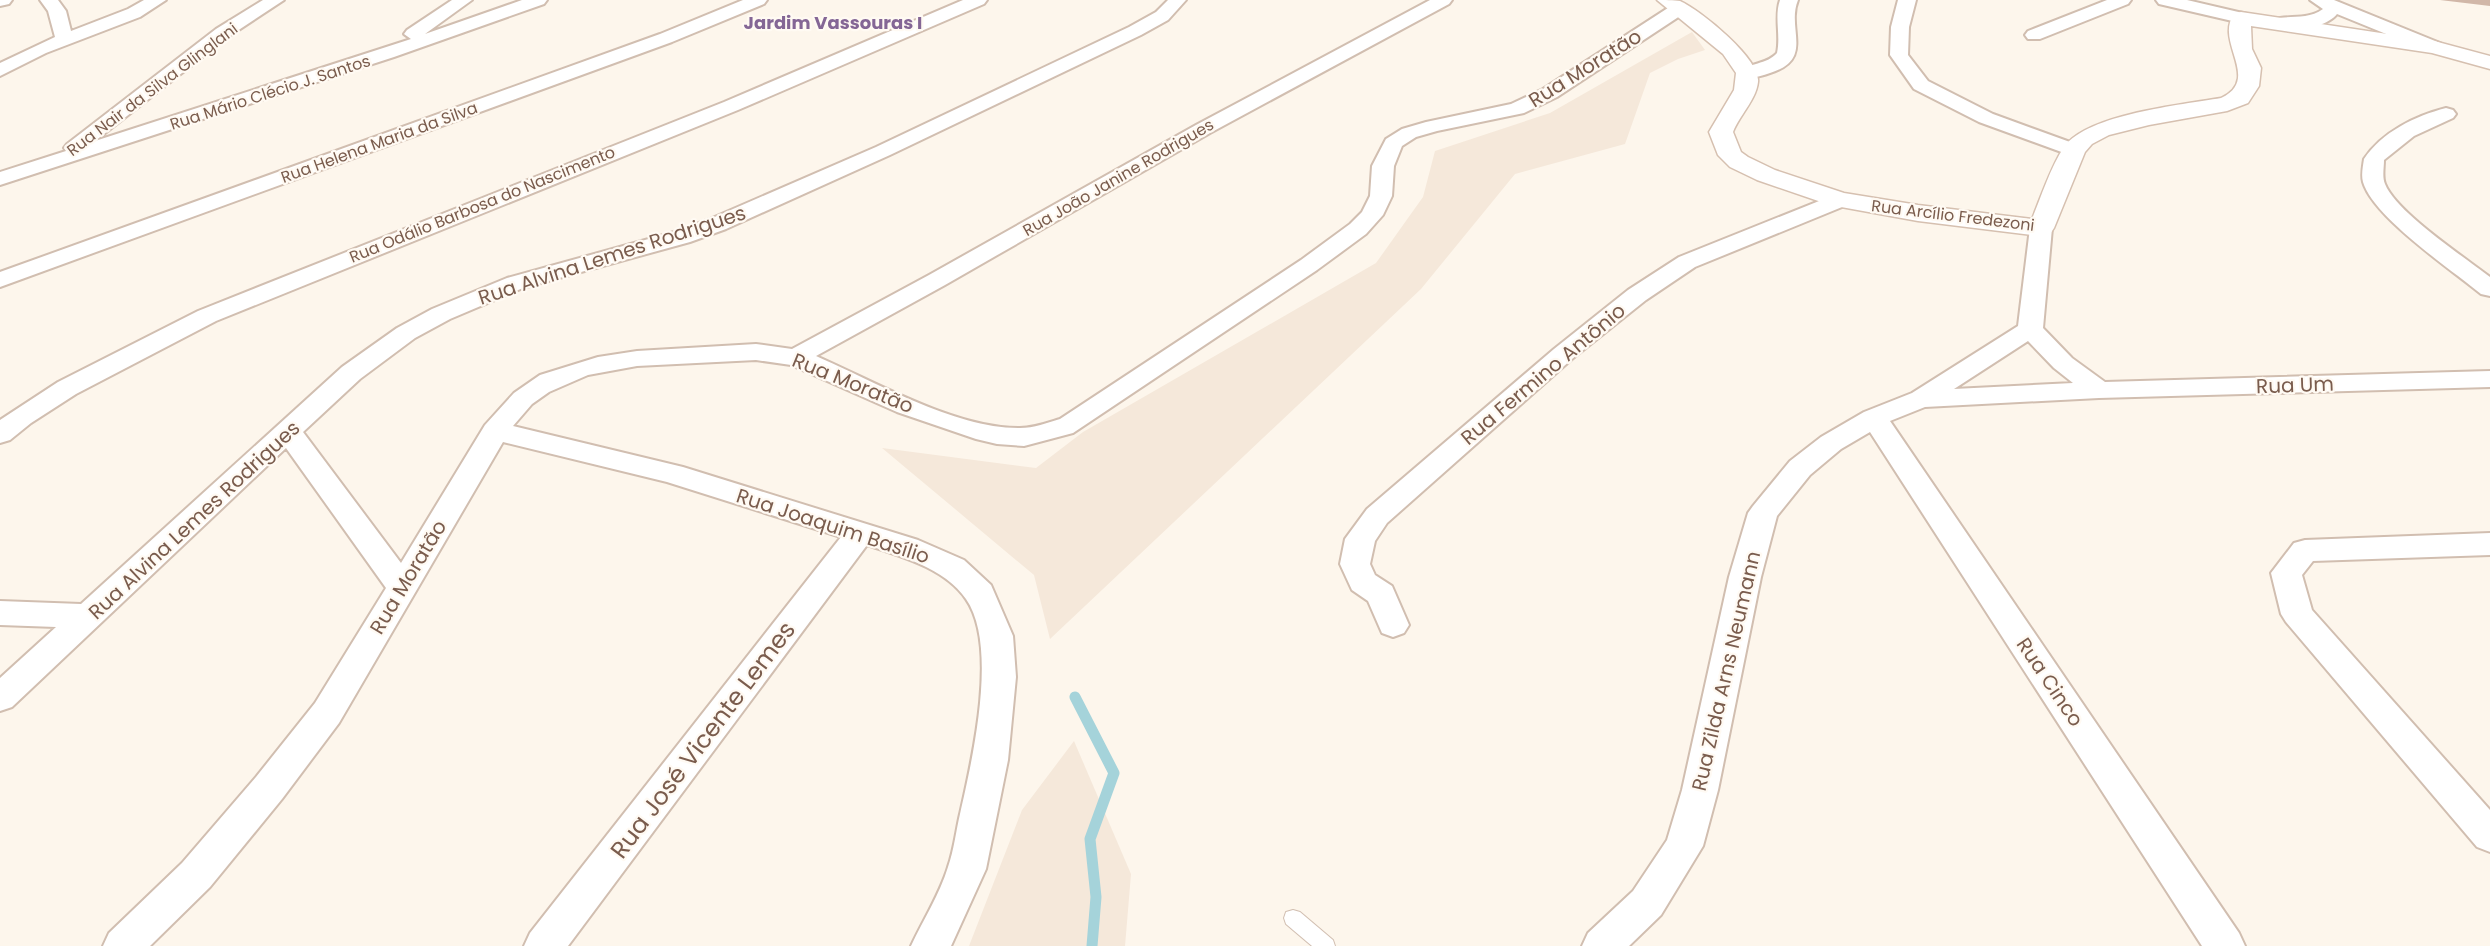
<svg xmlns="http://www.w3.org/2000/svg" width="2490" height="946" font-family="Poppins,sans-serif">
	<rect width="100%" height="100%" fill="#fdf6ec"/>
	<path fill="#f5e8da" d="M1692,32l13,18 -27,9 -28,14 -25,71 -110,30 -94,115 -371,350 -16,-64 -152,-127 154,20 47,-36 293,-169 47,-66 12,-46 115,-38z
		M1074,741l57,133 -6,72h-156l53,-136z"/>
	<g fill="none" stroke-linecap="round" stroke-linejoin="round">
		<path stroke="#a5d3da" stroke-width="11" d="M1075,697l39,76 -24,66 6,58 -4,49"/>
		<g stroke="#d1beb0" stroke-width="2">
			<path id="lane" d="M1293,910l7,2 33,28 2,6h-23l-26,-22 -2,-6 2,-6z"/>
		</g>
		<g stroke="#d1beb0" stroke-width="4">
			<path id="street" d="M0,0h12l-3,4 -9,2z
				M40,0h18l8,11 5,20 57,-22 16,-9h22l-26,17 -94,36 -46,23v-13l55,-26 -7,-26z
				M263,0h21l-56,37 -133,104 316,-102 -7,-5 3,-4 45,-30h20l-47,34 97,-34h25l-3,4 -150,53 -394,128v-13l66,-21 -2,-3 3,-4 149,-115z
				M743,0h24l-3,4 -92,38 -672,245v-15l660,-238z
				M963,0h24l-3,4 -246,106 -522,211 -140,73 -45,29 -21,17 -10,3v-23l58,-38 140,-71 526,-209z
				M1168,0h18l-18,20 -27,15 -251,120 -164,74 -36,13 -167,46 -73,31 -35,19 -55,41 -57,53 98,131 84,-138 29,-32 26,-18 58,-18 39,-6 119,-7 36,5 137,-74 267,-150 234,-125h22l-3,4 -239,129 -265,152 -129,71c58,25 140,73 204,72 14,0 27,-5 40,-9l241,-159 49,-36 12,-12 8,-16 2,-30 14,-27 16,-10 24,-7 85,-18 32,-15 128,-83h12l3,4 -3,4 -126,83 -33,16 -87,18 -21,6 -14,9 -8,20 -2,30 -9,19 -17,19 -49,36 -244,163 -49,13 -27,-2 -21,-5 -79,-27 -106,-47 -35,-5 -119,6 -49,9 -39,17 -17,12 -19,22 170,41 235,73 46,20 27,25 22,51 3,41 -8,83 -22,109 -35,77h-40c12,-26 29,-52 37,-79 6,-17 8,-36 12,-53 12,-53 39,-168 6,-215 -21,-31 -66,-43 -99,-54l-299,401h-44l6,-13 311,-396 -174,-55 -164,-40 -164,281 -57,76 -72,88 -60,59h-47l6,-13 73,-70 74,-86 59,-74 71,-115 -100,-140 -274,259 -12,4v-33l56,-51 -56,-2v-24l81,3 261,-237 55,-39 35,-19 75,-31 167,-46 36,-13 166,-72 253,-120 27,-15z
				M1780,0h18c-12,29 17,59 -28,73 -9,3 -18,6 -28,4l-2,-4c8,-11 27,-8 37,-20 4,-18 -3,-36 3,-53z
				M1898,0h18l-7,27 -1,28 20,26 65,33 88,32 3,4 -3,4 -7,2 -7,-2 -88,-32 -65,-33 -24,-34 1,-28z
				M2107,0h24l-3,4 -88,35h-12l-3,-4 3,-4z
				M2156,0h31l60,14 3,4 -3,4 -6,1 -82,-19z
				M2310,0h24l106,43 3,4 -3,4h-12l-91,-37c-12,15 -45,17 -63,13l-3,-4 3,-4c17,-4 34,1 49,-10z
				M2446,108l7,2 3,4 -3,4 -39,18 -30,24c0,8 -2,17 1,24 11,28 79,73 105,93v19l-9,-2c-29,-24 -108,-77 -118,-112 -2,-7 0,-16 1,-23 18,-27 51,-43 82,-51z
				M1839,193l8,2 3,5 -3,5 -152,62 -49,33 -74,59 -185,164 -12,18 -5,23 5,11 17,11 17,39 -5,8 -11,4 -11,-4 -14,-32 -16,-11 -12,-26 5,-25 22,-30 187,-160 74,-59 51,-33z
				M2041,221l8,2 3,5 -9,100 29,30 33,24 385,-11v16l-391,11 -174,9 -35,14 349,512 6,13h-43l-332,-514 -29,17 -31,26 -33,41 -16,61 -43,213 -15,56 -42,69 -32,31h-47l6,-13 45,-42 34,-51 15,-50 47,-213 19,-64 5,-7 37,-45 31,-24 43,-25 48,-19 106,-67 12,-98 3,-5zM2028,341l26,27 19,15 -119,6z
				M2490,533v22l-177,6 -11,14 10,35 178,200v42l-13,-5 -191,-225 -5,-8 -10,-41 23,-30 11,-3z"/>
		</g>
		<g stroke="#d6c0b0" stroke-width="3">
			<path id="secondary" d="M1657,0c7,0 17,0 23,1 20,9 81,58 78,81 -2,18 -19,34 -25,50l8,20 7,5 27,13 69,23 74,12 114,14c9,-22 19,-53 32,-72 24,-33 117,-42 157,-49 41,-19 -7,-56 13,-84l7,-2 193,29 56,15v13l-58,-16 -181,-27 1,23 9,19 -2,18 -11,17 -21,8 -78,14 -40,10 -17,9 -7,8 -31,76 -4,6 -9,2 -123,-15 -88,-16 -73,-25 -27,-13 -12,-12 -9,-23 25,-42 2,-17 -13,-19z"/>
		</g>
		<use href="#lane" fill="#fff" fill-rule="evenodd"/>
		<use href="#street" fill="#fff" fill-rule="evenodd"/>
		<use href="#secondary" fill="#fff" fill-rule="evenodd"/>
	</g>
	<path fill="#d1b7a8" d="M2440,0h50v6z"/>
	<g text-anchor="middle" stroke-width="4.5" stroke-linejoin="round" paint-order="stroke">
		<g font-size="16" fill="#7a5c4d" stroke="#fffaf3">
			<text transform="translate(152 89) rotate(-37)" y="6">Rua Nair da Silva Glinglani</text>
			<text transform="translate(270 92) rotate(-18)" y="6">Rua Mário Clécio J. Santos</text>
			<text transform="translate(379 142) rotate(-20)" y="6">Rua Helena Maria da Silva</text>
			<text transform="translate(1118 177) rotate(-30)" y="6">Rua João Janine Rodrigues</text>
			<text transform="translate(482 204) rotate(-22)" y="6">Rua Odálio Barbosa do Nascimento</text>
			<text transform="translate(1953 215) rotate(7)" y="6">Rua Arcílio Fredezoni</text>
		</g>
		<g font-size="18" font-weight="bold" fill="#846695" stroke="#fffaf3">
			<text x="833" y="29">Jardim Vassouras I</text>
		</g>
		<g font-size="20" fill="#7a5c4d" stroke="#fffaf3">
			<text transform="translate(1585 68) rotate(-32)" y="7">Rua Moratão</text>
			<text transform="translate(612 255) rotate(-18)" y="7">Rua Alvina Lemes Rodrigues</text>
			<text transform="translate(1543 374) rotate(-40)" y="7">Rua Fermino Antônio</text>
			<text transform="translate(853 383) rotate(22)" y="7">Rua Moratão</text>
			<text transform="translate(2295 385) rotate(-2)" y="7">Rua Um</text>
			<text transform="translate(194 520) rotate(-43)" y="7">Rua Alvina Lemes Rodrigues</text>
			<text transform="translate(833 526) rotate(18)" y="7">Rua Joaquim Basílio</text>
			<text transform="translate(408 577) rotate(-59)" y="7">Rua Moratão</text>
			<text transform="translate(1726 671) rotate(-77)" y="7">Rua Zilda Arns Neumann</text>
			<text transform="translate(2050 682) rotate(56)" y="7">Rua Cinco</text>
		</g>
		<g font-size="24" fill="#7a5c4d" stroke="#fffaf3">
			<text transform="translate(703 740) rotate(-53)" y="8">Rua José Vicente Lemes</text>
		</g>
	</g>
</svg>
